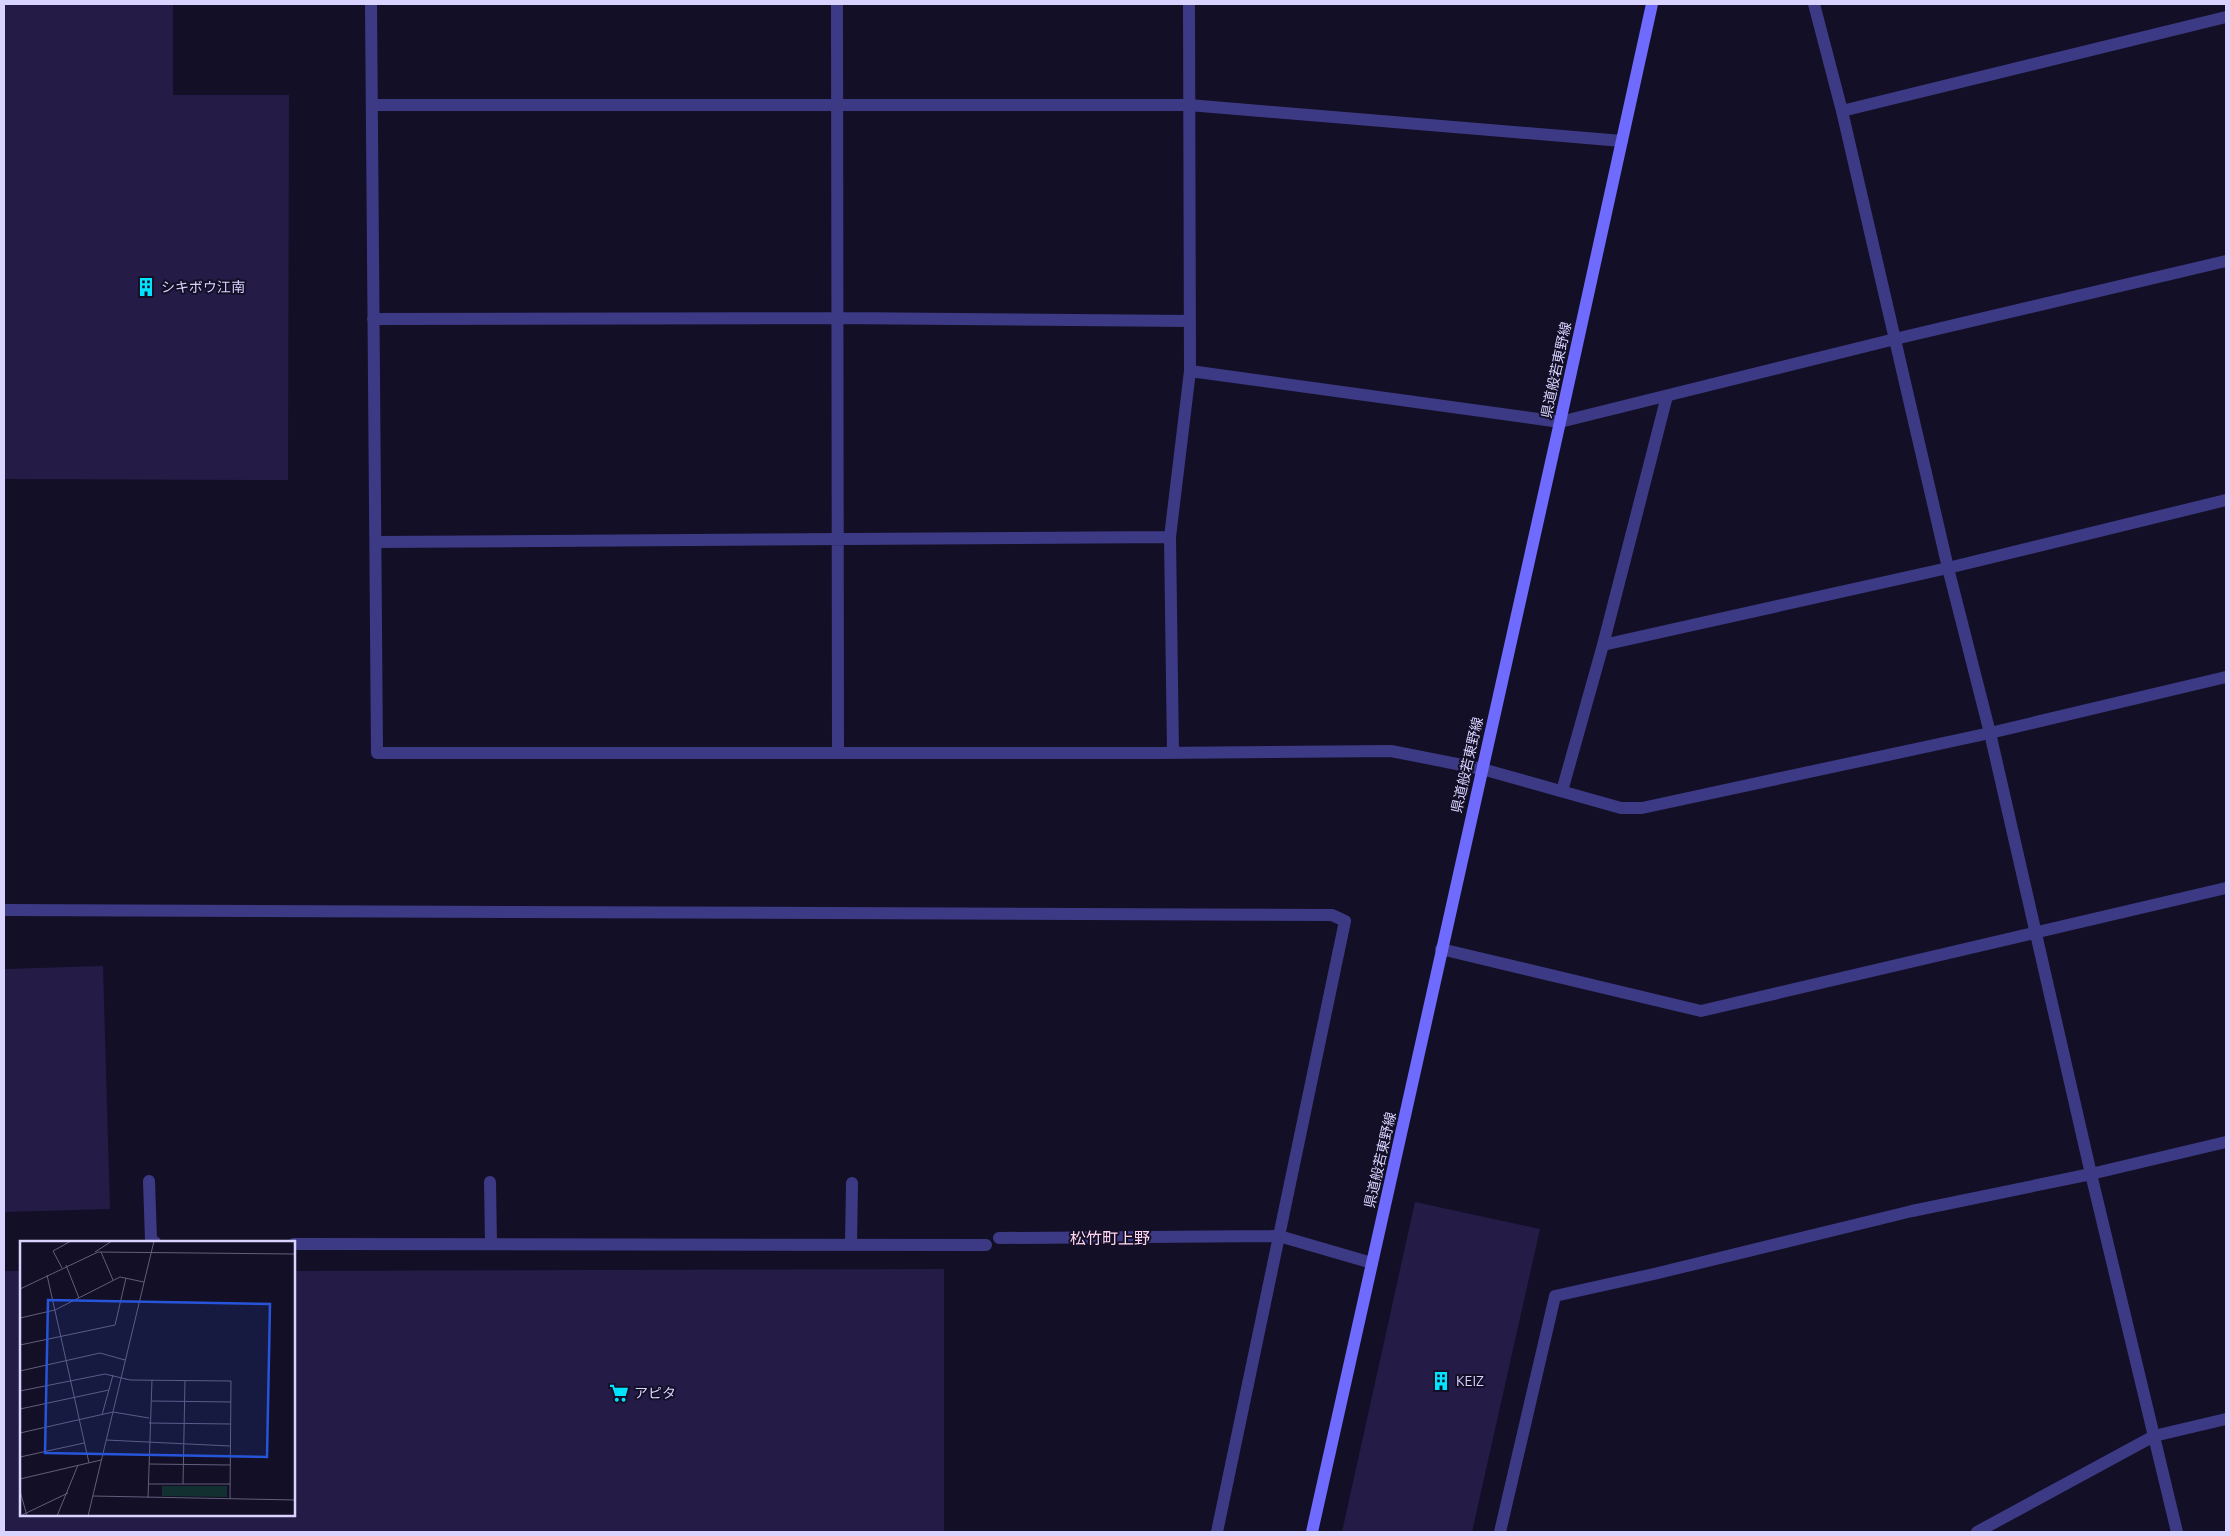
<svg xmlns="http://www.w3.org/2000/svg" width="2230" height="1536" font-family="Ubuntu,'Noto Sans JP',sans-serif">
	<rect width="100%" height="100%" fill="#130f26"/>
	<path fill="#241b47" d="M4,4h169v91h116l-1,385 -284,-1z
		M103,966l7,243 -106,3v-243z
		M1415,1202l125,27 -68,303h-130z
		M944,1269v263h-940v-261h17v244h273v-244z"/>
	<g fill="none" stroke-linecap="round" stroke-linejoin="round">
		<path stroke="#3d3a85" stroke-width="12" d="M4,910l1328,5 13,6 -128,611
			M149,1181l2,59 4,2
			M490,1182l1,62
			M999,1238l280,-2 93,27
			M294,1244l692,1
			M851,1245l1,-62"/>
		<path stroke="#3d3a85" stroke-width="12" d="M371,4l6,749h782l232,-2 91,18
			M837,4l1,749
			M1814,4l28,107 106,457 42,165 101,441 86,358
			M372,105h817l433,36
			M1842,111l384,-94
			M373,319l464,-1 353,3
			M1190,371l370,51
			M376,542l794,-5
			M1603,645l345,-77 278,-68
			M1173,753l-3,-216 20,-166 -1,-367
			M1562,791l41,-146 64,-249
			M1441,949l260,62 525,-123
			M1500,1532l55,-236 99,-22 258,-63 179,-37 135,-32
			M1977,1532l177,-96 72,-17"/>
		<path stroke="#3d3a85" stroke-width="12" d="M1560,422l335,-83 331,-78
			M1482,769l139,39h21l348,-75 236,-56"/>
		<path stroke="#6f6bff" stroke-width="12" d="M1312,1532l248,-1110 92,-418"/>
	</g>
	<defs>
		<g id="building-bare" transform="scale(1.5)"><path d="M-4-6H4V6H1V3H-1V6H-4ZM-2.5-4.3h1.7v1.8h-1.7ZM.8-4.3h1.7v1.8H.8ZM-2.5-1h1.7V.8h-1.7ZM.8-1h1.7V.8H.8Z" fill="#00e5ff" stroke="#130f26" stroke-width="2.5" paint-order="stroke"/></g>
		<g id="supermarket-bare" transform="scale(1.5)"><path d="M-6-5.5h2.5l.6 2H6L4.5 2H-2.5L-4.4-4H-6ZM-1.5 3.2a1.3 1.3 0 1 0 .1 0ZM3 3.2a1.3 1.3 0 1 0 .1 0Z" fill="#00e5ff" stroke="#130f26" stroke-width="2.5" paint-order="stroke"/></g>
	</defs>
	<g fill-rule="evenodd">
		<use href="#building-bare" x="146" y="287"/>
		<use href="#building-bare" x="1441" y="1381"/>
		<use href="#supermarket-bare" x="619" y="1393"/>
	</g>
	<g text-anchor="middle" stroke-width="4" stroke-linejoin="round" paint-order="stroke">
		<g font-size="14" fill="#d9d4ff" stroke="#130f26" text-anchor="start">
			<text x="161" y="292">シキボウ江南</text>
			<text x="1456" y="1386">KEIZ</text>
			<text x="634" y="1398">アピタ</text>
		</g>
		<g font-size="14" fill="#d9d4ff" stroke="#130f26">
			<text transform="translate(1556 370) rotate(-78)" y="5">県道般若東野線</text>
			<text transform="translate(1467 765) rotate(-77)" y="5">県道般若東野線</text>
			<text transform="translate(1380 1160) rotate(-77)" y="5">県道般若東野線</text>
		</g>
		<g font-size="16" fill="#ffd6f0" stroke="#130f26">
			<text x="1110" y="1244">松竹町上野</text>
		</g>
	</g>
	<g transform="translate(20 1241)">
		<rect width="275" height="275" fill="#130f26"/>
		<path d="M142,245h65v11l-65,-1z" fill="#12302f"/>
		<path fill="none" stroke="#625e7d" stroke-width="1" d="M75,11l17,-11M81,11l12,28M46,24l13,33M42,27l-9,-17 18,-10M27,34l42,188M0,48l78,-37 197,2M0,77l35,-8 65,-33 24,5M0,104l95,-20 11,-47M0,130l80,-18 25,7M0,150l85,-17 25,6 101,1 -1,118M132,160l79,1M0,168l89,-19M82,174l11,-40M129,182l82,1M0,192l93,-21 36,6M86,199l124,6M0,216l64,-14M129,223l81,1M0,238l81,-19M128,243h82M163,243l2,-104M0,250l7,25M73,255l202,4M128,257l4,-118M0,275l48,-23M37,275l21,-51M68,275l66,-275"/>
		<path fill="#2655da" fill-opacity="0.15" stroke="#2655da" stroke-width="2.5" d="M28,59l222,4 -3,153 -222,-4z"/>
		<rect width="275" height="275" fill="none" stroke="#d9d4ff" stroke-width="2.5"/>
	</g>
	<rect width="2230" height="1536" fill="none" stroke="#d9d4ff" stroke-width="10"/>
</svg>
